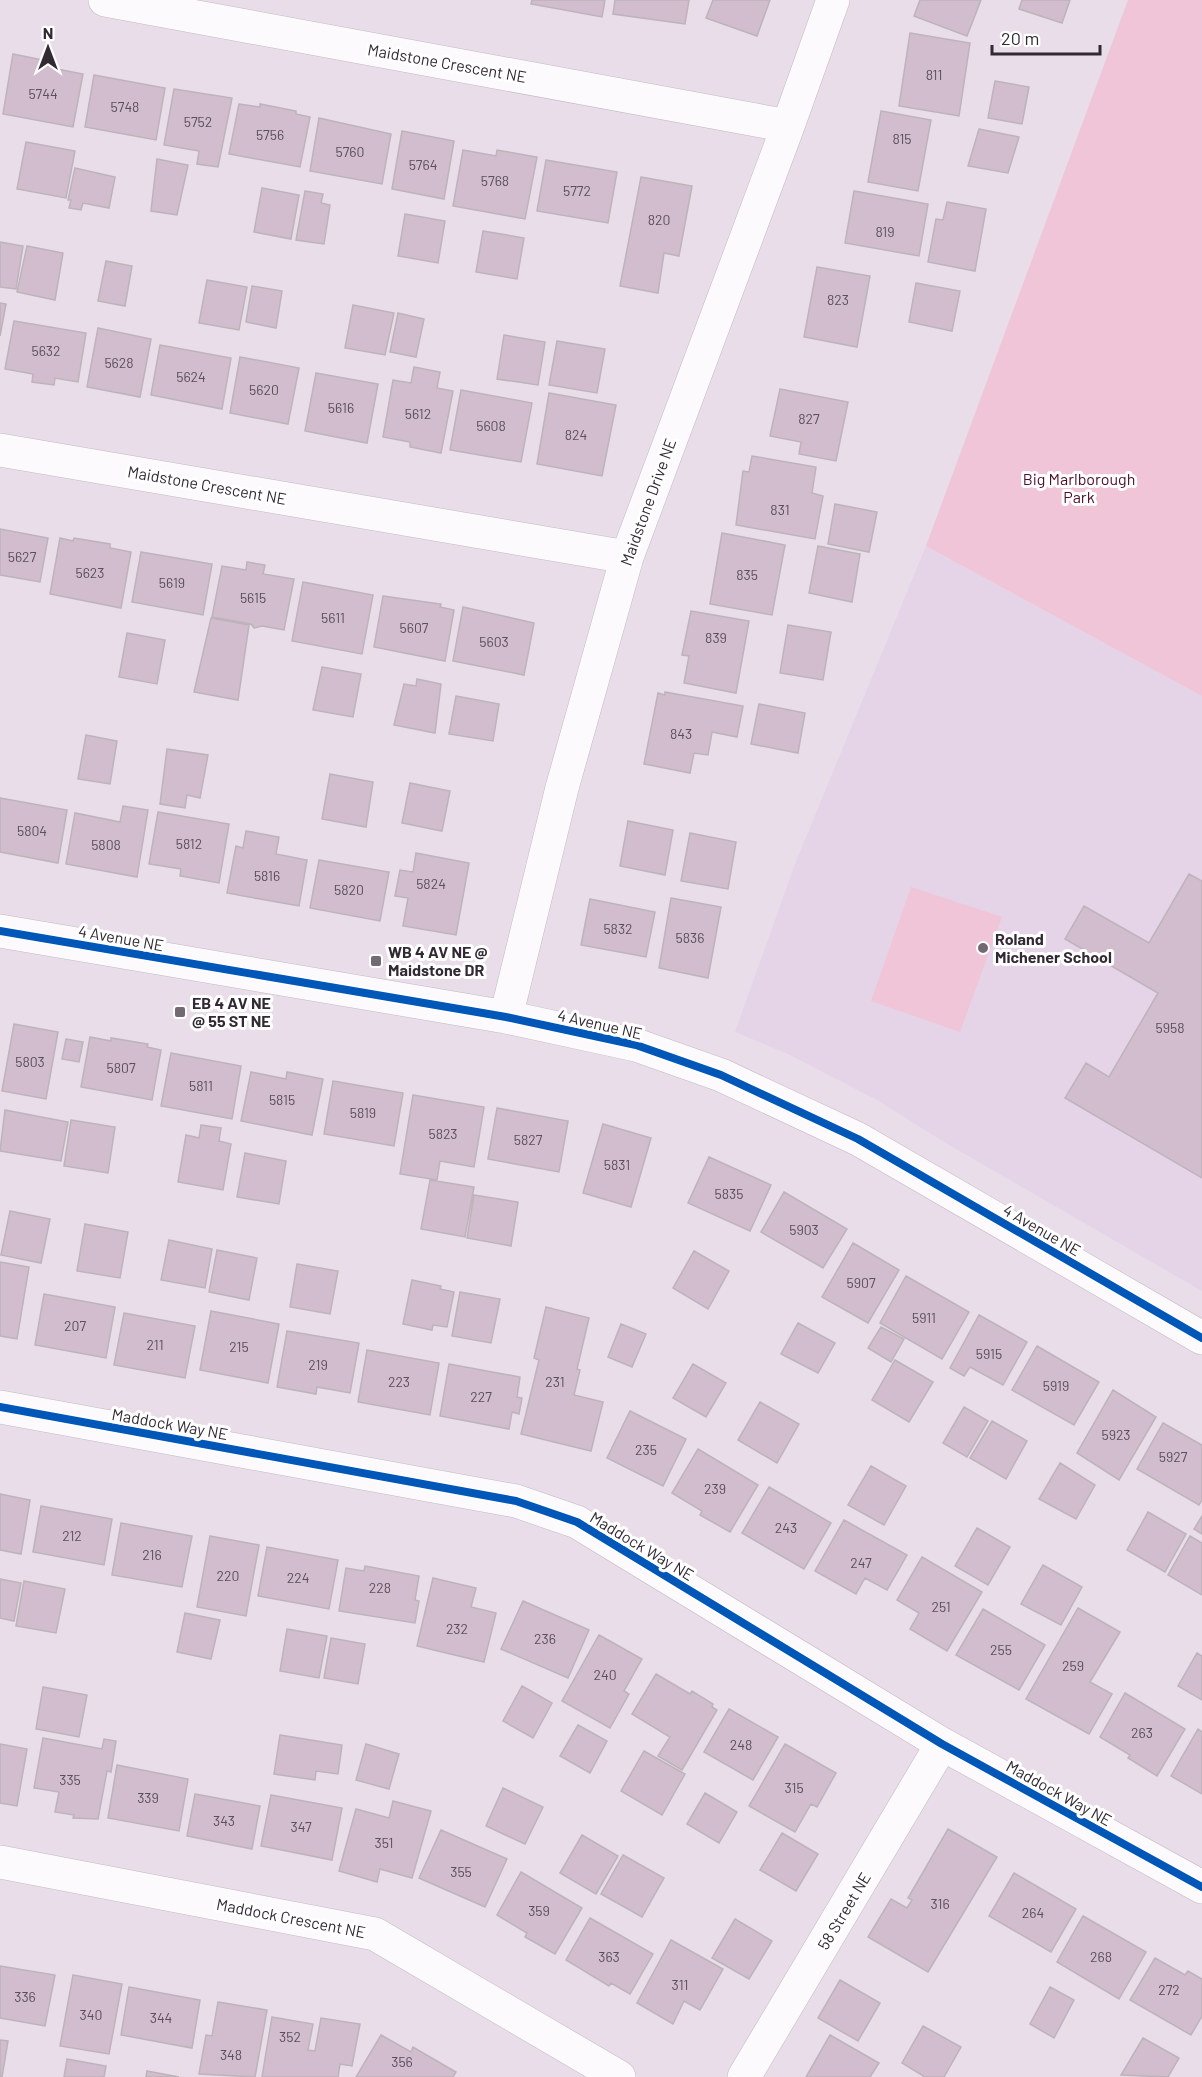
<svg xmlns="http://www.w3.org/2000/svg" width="1202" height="2077" font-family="Barlow,sans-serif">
	<rect width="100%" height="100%" fill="#e8dde9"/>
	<path fill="#e5d3e8" d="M926,546l276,150v595l-258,-149 -67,-42 -89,-46 -53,-22 60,-168z"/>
	<path fill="#efc5d7" d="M1128,0h74v696l-276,-150z
		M911,887l91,30 -42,115 -89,-31z"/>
	<path fill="#d2bdce" stroke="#bdb3bb" stroke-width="1.5" d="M532,0h73l-3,17 -71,-13z
		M615,0h74l-4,24 -72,-10z
		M713,0h57l-13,36 -51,-18z
		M920,0h61l-14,36 -53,-20z
		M1022,0h48l-8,23 -43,-14z
		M910,33l60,10 -11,73 -60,-10z
		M13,54l40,8 -1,6 31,6 -10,53 -70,-13z
		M94,75l71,13 -9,52 -71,-13z
		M995,81l34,6 -7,37 -34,-6z
		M174,89l58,9 -14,69 -21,-3 2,-13 -35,-6z
		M239,104l21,3v-3l36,7v3l14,3 -10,50 -71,-13z
		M881,111l50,9 -13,71 -50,-9z
		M319,118l72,16 -9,50 -72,-13z
		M979,129l40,8 -11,36 -40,-7z
		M402,131l52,10 -10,58 -52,-10z
		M26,142l49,9 -9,47 -49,-9z
		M463,150l33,6 1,-6 40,7 -12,62 -72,-13z
		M157,159l31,6 -11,50 -26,-4z
		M546,160l71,12 -9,51 -71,-12z
		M75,168l40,9 -6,31 -26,-5 -2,7 -12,-2 2,-8h-3z
		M641,177l51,9 -13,70 -15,-3 -6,40 -38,-7z
		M262,188l37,7 -8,44 -37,-7z
		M305,191l18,3 -2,9 9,2 -6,39 -28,-4z
		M854,191l74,13 -9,52 -74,-13z
		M947,202l39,7 -11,62 -47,-9 8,-43 7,1z
		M405,214l40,7 -7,42 -40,-7z
		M483,231l41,7 -7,41 -41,-7z
		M0,242l23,4 -7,43 -16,-2z
		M27,246l36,7 -8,47 -38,-8z
		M106,261l26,5 -7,40 -27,-5z
		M817,267l53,9 -13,71 -53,-10z
		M207,280l40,7 -8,43 -40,-7z
		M916,283l44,8 -8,40 -43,-9z
		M252,286l30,5 -6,37 -30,-6z
		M0,303l6,1 -6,32z
		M353,305l41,8 -9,42 -40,-7z
		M398,313l26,6 -8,38 -26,-5z
		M14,321l72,12 -8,49 -23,-4 -1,7 -22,-3 1,-8 -28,-5z
		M98,328l53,11 -11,58 -53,-10z
		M504,335l41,7 -7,43 -41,-6z
		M557,341l48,8 -8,44 -48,-8z
		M160,345l71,13 -9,51 -71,-14z
		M240,357l59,11 -11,56 -58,-11z
		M414,367l26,5 -3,16 16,3 -12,62 -31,-6v-5l-27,-5 10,-57 18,3z
		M316,373l62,11 -11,59 -62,-12z
		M780,389l68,13 -12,59 -37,-7 2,-12 -31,-6z
		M461,390l71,13 -11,59 -71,-12z
		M549,393l67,12 -14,71 -65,-12z
		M752,456l64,11 -4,26 11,3 -8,43 -79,-14 7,-54 6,1z
		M835,504l42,8 -8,40 -41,-8z
		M0,529l48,9 -8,44 -40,-7z
		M722,533l63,12 -13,70 -62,-11z
		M60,538l13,3 1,-3 36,6v4l21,4 -10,56 -71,-14z
		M818,546l42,8 -8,48 -43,-9z
		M141,552l71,12 -9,51 -71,-13z
		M247,562l18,3 -2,9 31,5 -10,51 -22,-4 -8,2 -3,-4 -39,-7 10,-51 24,4z
		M303,582l70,13 -11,59 -70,-13z
		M383,596l58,8 -1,3 14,3 -9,51 -71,-14z
		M463,607l71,16 -10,52 -71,-14z
		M691,611l58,10 -13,72 -52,-10 5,-27 -7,-1z
		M211,618l38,7 -11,75 -44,-8z
		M788,625l43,7 -8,48 -43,-7z
		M127,633l38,7 -8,44 -38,-7z
		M322,667l39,7 -8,43 -40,-7z
		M417,679l24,5 -6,49 -41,-8 10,-41 12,2z
		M665,692l78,14 -6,31 -25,-5 -4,23 -14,-2 -4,20 -46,-9 14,-71 7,2z
		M456,696l43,8 -6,37 -44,-7z
		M759,704l46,9 -7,40 -47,-9z
		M86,735l31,6 -7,43 -32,-5z
		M167,749l41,6 -8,43 -13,-3 -2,13 -25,-4z
		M330,774l43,8 -7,45 -44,-8z
		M410,783l40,8 -8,40 -40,-8z
		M0,798l67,12 -9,53 -58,-11z
		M123,806l25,4 -11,67 -71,-13 9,-51 45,9z
		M158,812l71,12 -10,59 -39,-7 1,-7 -32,-5z
		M628,821l45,9 -8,45 -45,-9z
		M246,831l33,6 -3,17 31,6 -8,46 -72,-13 9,-47 7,2z
		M690,833l46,9 -8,47 -47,-8z
		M416,853l53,10 -13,72 -53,-9 5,-28 -13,-2 5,-26 13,2z
		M319,860l70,12 -9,49 -70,-13z
		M1189,874l13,7v297l-137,-80 21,-35 23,14 49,-84 -93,-54 19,-33 65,37z
		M671,898l50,9 -13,71 -49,-10z
		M590,899l65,13 -9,45 -65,-12z
		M14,1024l44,8 -12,67 -44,-8z
		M90,1037l21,4v-3l37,6 -1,3 14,3 -9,50 -71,-13z
		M66,1039l17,3 -4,20 -17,-3z
		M171,1053l70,13 -9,53 -71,-13z
		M251,1072l35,7 1,-7 36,7 -11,56 -71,-14z
		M333,1081l70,12 -9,53 -70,-12z
		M413,1095l71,12 -10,60 -34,-6 -3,19 -37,-6z
		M497,1108l71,13 -9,51 -71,-13z
		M5,1110l63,12 -7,39 -61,-10z
		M71,1120l44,7 -7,46 -44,-7z
		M603,1124l48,14 -20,69 -48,-14z
		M201,1125l20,3 -2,13 12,3 -8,46 -45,-8 8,-47 13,3z
		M245,1153l41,8 -7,43 -42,-7z
		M709,1157l62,28 -21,46 -62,-28z
		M430,1180l44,7 -9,50 -44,-8z
		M784,1192l63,37 -24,39 -62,-36z
		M474,1195l44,7 -7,44 -44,-8z
		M10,1211l40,8 -9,44 -40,-8z
		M85,1224l43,8 -8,46 -43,-7z
		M169,1240l43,9 -7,39 -44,-8z
		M853,1243l46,27 -31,53 -46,-26z
		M217,1250l40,8 -8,42 -40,-8z
		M694,1251l35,20 -21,38 -35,-21z
		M0,1262l29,5 -12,72 -17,-3z
		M297,1264l41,7 -8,43 -40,-7z
		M906,1276l63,36 -27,47 -62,-36z
		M412,1280l29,6 -1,3 14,3 -7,35 -14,-2 -1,5 -29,-6z
		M460,1292l40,7 -9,44 -39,-7z
		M44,1294l71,13 -9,51 -71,-13z
		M546,1307l43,11 -12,51 3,1 -6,25 29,7 -12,49 -70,-17 18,-74 -5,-2z
		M211,1311l68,13 -11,59 -68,-13z
		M124,1313l71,13 -10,52 -71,-13z
		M979,1315l48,27 -24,43 -33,-18 -6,9 -14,-8z
		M798,1323l37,20 -17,30 -37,-19z
		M621,1324l25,10 -14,33 -24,-10z
		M881,1327l23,12 -13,23 -23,-14z
		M287,1331l72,12 -9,50 -33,-6 -1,7 -39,-7z
		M1037,1346l62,36 -25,43 -62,-35z
		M367,1350l72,13 -9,52 -72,-13z
		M895,1360l38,22 -24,40 -37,-22z
		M449,1364l71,13 -3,20 5,1 -3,16 -7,-2 -3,17 -69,-13z
		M693,1364l33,19 -20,34 -33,-19z
		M1113,1390l43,27 -37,63 -42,-27z
		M760,1402l39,22 -22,39 -39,-23z
		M964,1407l24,14 -21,36 -24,-14z
		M630,1411l56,28 -23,47 -56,-28z
		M992,1421l35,20 -21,38 -36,-21z
		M1163,1423l39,22v55l-3,5 -62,-36z
		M698,1449l60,36 -28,47 -30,-17 2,-4 -30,-18z
		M1060,1463l35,22 -19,34 -37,-20z
		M871,1466l35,20 -22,39 -36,-20z
		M769,1487l62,36 -27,46 -62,-36z
		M0,1494l30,6 -9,54 -21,-4z
		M41,1506l71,13 -8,46 -71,-13z
		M1148,1512l38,22 -21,38 -38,-22z
		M1202,1516v18l-8,-5z
		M844,1520l63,35 -20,35 -22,-12 -9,16 -41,-23z
		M121,1523l71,13 -10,51 -70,-12z
		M977,1528l33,19 -22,38 -33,-19z
		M210,1536l49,9 -13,71 -49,-9z
		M1190,1536l12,7v52l-34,-20z
		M267,1547l71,13 -9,49 -71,-13z
		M922,1557l60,35 -35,59 -37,-22 9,-16 -22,-13z
		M1043,1565l39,22 -21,38 -40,-21z
		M365,1566l54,10 -4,24 4,1 -4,22 -76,-12 7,-43 18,3z
		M433,1578l43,10 -5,19 25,6 -12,49 -67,-16z
		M0,1579l21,4 -7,38 -14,-3z
		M24,1581l41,8 -9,44 -40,-7z
		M523,1601l66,29 -21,48 -67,-29z
		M1078,1608l42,24 -30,50 22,12 -23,40 -63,-35z
		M983,1609l62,36 -26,45 -63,-35z
		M185,1613l35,7 -9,39 -34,-7z
		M287,1629l40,7 -8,42 -39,-7z
		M599,1635l43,24 -18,32 5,3 -19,34 -48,-27z
		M331,1638l34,6 -7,40 -34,-6z
		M1197,1653l5,3v44l-24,-14z
		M656,1674l34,20 2,-3 21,13 -1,3 5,3 -35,60 -24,-14 12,-19 -38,-23z
		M522,1686l30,17 -19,35 -30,-17z
		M43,1687l44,8 -8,42 -43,-8z
		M1125,1693l60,36 -28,47 -29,-18 2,-3 -30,-18z
		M729,1709l49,28 -25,43 -49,-28z
		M578,1725l29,16 -17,32 -30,-17z
		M1198,1729l4,3v62l-31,-18z
		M280,1735l62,10 -4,29 -22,-3 -1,9 -41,-6z
		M43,1738l59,11 2,-10 12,2 -5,31 -4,-1 -9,48 -25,-1 1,-3 -19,-3 4,-20 -25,-4z
		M0,1744l27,5 -10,57 -17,-3z
		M366,1744l33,10 -10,35 -33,-9z
		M785,1744l51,29 -19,34 -6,-3 -16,28 -46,-26z
		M644,1751l41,23 -23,41 -41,-24z
		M117,1765l71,14 -9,52 -71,-13z
		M503,1788l40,19 -18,37 -39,-18z
		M705,1793l32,19 -18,31 -32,-19z
		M195,1794l65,12 -8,43 -65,-13z
		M271,1795l71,13 -10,52 -71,-14z
		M393,1801l38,10 -19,67 -32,-9 -3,13 -38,-11 17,-62 33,9z
		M948,1829l49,28 -69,115 -60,-35 23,-38 16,9 5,-8 -4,-2z
		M441,1830l66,29 -22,48 -66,-29z
		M782,1833l36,21 -22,37 -36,-21z
		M582,1835l36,21 -22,38 -36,-21z
		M623,1855l41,23 -22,39 -41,-23z
		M521,1872l61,36 -27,46 -30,-17 2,-4 -30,-18z
		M1014,1873l62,36 -25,43 -62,-36z
		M1083,1916l63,36 -27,47 -62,-37z
		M590,1918l63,36 -23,40 -19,-11 -2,3 -43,-26z
		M735,1919l37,22 -23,38 -37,-21z
		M671,1940l52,29 -23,41 -16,-9 -11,23 -36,-21z
		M1155,1958l30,17 3,-4 14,8v37l-11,19 -61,-35z
		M0,1966l55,9 -10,51 -45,-8z
		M73,1975l49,9 -13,70 -49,-8z
		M840,1980l40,23 -22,38 -40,-23z
		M129,1987l71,13 -8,48 -71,-13z
		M1050,1987l24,13 -20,38 -24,-14z
		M218,2002l49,8 -12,67 -56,-3 7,-39 6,1z
		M272,2017l41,7 -5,26 7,1 6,-33 39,6 -8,42 -12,-2 -2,13h-76z
		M923,2026l38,21 -17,30h-19l-23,-14z
		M381,2035l30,17 2,-5 43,25 -3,5h-97z
		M830,2035l49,28 -9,14h-64z
		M1143,2038l36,20 -11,19 -47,-2z
		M0,2040l8,1 -6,36h-2z
		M67,2059l39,7 -2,11h-40z
		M147,2071l32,6h-33z"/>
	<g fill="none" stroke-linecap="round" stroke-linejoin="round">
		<g stroke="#c2bac4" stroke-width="34">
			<path id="street" d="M105,0l683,126
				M0,450l627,107
				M0,931l506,86 130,28 85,30 137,64 344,199
				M506,1017l56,-229 65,-231 161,-431 45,-126
				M0,1407l516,94 61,21 365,222 260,143
				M0,1862l375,72 244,143
				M744,2077l198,-333"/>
		</g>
		<use href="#street" stroke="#fcfafc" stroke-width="33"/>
		<g stroke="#fff" stroke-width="11">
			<path id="cycleway" d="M0,931l506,86 130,28 85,30 137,64 344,199
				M0,1407l516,94 61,21 365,222 260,143"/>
		</g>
		<use href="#cycleway" stroke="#0057b8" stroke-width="8"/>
	</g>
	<g fill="#726973" stroke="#fff" stroke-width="2">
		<circle cx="983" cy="948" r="6"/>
		<rect x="370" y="955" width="12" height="12" rx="3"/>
		<rect x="174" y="1006" width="12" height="12" rx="3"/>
	</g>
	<g text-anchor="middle" stroke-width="6" stroke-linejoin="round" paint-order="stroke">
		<g font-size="14" fill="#5a4f5a">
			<text x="934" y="80">811</text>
			<text x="43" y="99">5744</text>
			<text x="125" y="112">5748</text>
			<text x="198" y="127">5752</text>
			<text x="270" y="140">5756</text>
			<text x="902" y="144">815</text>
			<text x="350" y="157">5760</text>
			<text x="423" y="170">5764</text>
			<text x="495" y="186">5768</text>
			<text x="577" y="196">5772</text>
			<text x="659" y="225">820</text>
			<text x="885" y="237">819</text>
			<text x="838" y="305">823</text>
			<text x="46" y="356">5632</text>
			<text x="119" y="368">5628</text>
			<text x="191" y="382">5624</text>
			<text x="264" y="395">5620</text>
			<text x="341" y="413">5616</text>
			<text x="418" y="419">5612</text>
			<text x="809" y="424">827</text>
			<text x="491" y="431">5608</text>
			<text x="576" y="440">824</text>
			<text x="780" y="515">831</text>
			<text x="22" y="562">5627</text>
			<text x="90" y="578">5623</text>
			<text x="747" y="580">835</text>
			<text x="172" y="588">5619</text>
			<text x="253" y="603">5615</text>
			<text x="333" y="623">5611</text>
			<text x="414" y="633">5607</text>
			<text x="716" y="643">839</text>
			<text x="494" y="647">5603</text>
			<text x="681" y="739">843</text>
			<text x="32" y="836">5804</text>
			<text x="189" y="849">5812</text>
			<text x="106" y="850">5808</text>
			<text x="267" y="881">5816</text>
			<text x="431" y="889">5824</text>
			<text x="349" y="895">5820</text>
			<text x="618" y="934">5832</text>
			<text x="690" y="943">5836</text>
			<text x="1170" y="1033">5958</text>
			<text x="30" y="1067">5803</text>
			<text x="121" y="1073">5807</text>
			<text x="201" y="1091">5811</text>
			<text x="282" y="1105">5815</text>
			<text x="363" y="1118">5819</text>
			<text x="443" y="1139">5823</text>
			<text x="528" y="1145">5827</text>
			<text x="617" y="1170">5831</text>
			<text x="729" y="1199">5835</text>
			<text x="804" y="1235">5903</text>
			<text x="861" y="1288">5907</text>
			<text x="924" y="1323">5911</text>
			<text x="75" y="1331">207</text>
			<text x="155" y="1350">211</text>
			<text x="239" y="1352">215</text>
			<text x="989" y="1359">5915</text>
			<text x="318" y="1370">219</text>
			<text x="399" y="1387">223</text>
			<text x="555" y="1387">231</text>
			<text x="1056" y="1391">5919</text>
			<text x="481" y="1402">227</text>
			<text x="1116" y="1440">5923</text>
			<text x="646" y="1455">235</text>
			<text x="1173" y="1462">5927</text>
			<text x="715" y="1494">239</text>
			<text x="786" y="1533">243</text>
			<text x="72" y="1541">212</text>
			<text x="152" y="1560">216</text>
			<text x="861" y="1568">247</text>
			<text x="228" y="1581">220</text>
			<text x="298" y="1583">224</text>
			<text x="380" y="1593">228</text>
			<text x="941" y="1612">251</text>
			<text x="457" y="1634">232</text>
			<text x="545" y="1644">236</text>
			<text x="1001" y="1655">255</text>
			<text x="1073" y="1671">259</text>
			<text x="605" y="1680">240</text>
			<text x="1142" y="1738">263</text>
			<text x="741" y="1750">248</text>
			<text x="70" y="1785">335</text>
			<text x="794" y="1793">315</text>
			<text x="148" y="1803">339</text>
			<text x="224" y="1826">343</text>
			<text x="301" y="1832">347</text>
			<text x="384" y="1848">351</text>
			<text x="461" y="1877">355</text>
			<text x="940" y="1909">316</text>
			<text x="539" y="1916">359</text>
			<text x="1033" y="1918">264</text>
			<text x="609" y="1962">363</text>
			<text x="1101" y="1962">268</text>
			<text x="680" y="1990">311</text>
			<text x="1169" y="1995">272</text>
			<text x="25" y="2002">336</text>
			<text x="91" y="2020">340</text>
			<text x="161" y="2023">344</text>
			<text x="290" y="2042">352</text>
			<text x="231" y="2060">348</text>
			<text x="402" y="2067">356</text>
		</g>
		<g font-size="16" fill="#322a33" stroke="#fff">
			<text transform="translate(447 63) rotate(10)" y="6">Maidstone Crescent NE</text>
			<text transform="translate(207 485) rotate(10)" y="6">Maidstone Crescent NE</text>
			<text transform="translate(648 502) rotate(-70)" y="6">Maidstone Drive NE</text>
			<text transform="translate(121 938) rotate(10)" y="6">4 Avenue NE</text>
			<text transform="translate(600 1024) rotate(13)" y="6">4 Avenue NE</text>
			<text transform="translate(1042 1230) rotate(30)" y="6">4 Avenue NE</text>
			<text transform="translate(170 1424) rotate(10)" y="6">Maddock Way NE</text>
			<text transform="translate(642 1546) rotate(31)" y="6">Maddock Way NE</text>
			<text transform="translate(1059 1793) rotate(29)" y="6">Maddock Way NE</text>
			<text transform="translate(844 1911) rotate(-59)" y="6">58 Street NE</text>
			<text transform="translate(291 1918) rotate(11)" y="6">Maddock Crescent NE</text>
		</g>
		<g font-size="16" fill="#4d102c" stroke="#fff">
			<text x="1079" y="485">Big Marlborough<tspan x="1079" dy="18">Park</tspan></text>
		</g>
		<g font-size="16" font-weight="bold" fill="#322a33" stroke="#fff" text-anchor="start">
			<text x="995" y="945">Roland<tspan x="995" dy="18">Michener School</tspan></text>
			<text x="388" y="958">WB 4 AV NE @<tspan x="388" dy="18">Maidstone DR</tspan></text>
			<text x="192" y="1009">EB 4 AV NE<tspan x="192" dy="18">@ 55 ST NE</tspan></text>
		</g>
	</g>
	<g transform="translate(48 48)" stroke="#ffffff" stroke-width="4.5" paint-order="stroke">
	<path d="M0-4.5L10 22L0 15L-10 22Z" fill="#322a33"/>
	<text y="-9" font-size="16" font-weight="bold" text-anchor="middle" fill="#322a33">N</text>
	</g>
	<path d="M992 45v9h108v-9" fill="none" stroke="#322a33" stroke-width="3"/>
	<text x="1001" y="45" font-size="18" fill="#322a33" stroke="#ffffff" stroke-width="4.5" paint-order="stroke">20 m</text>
</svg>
